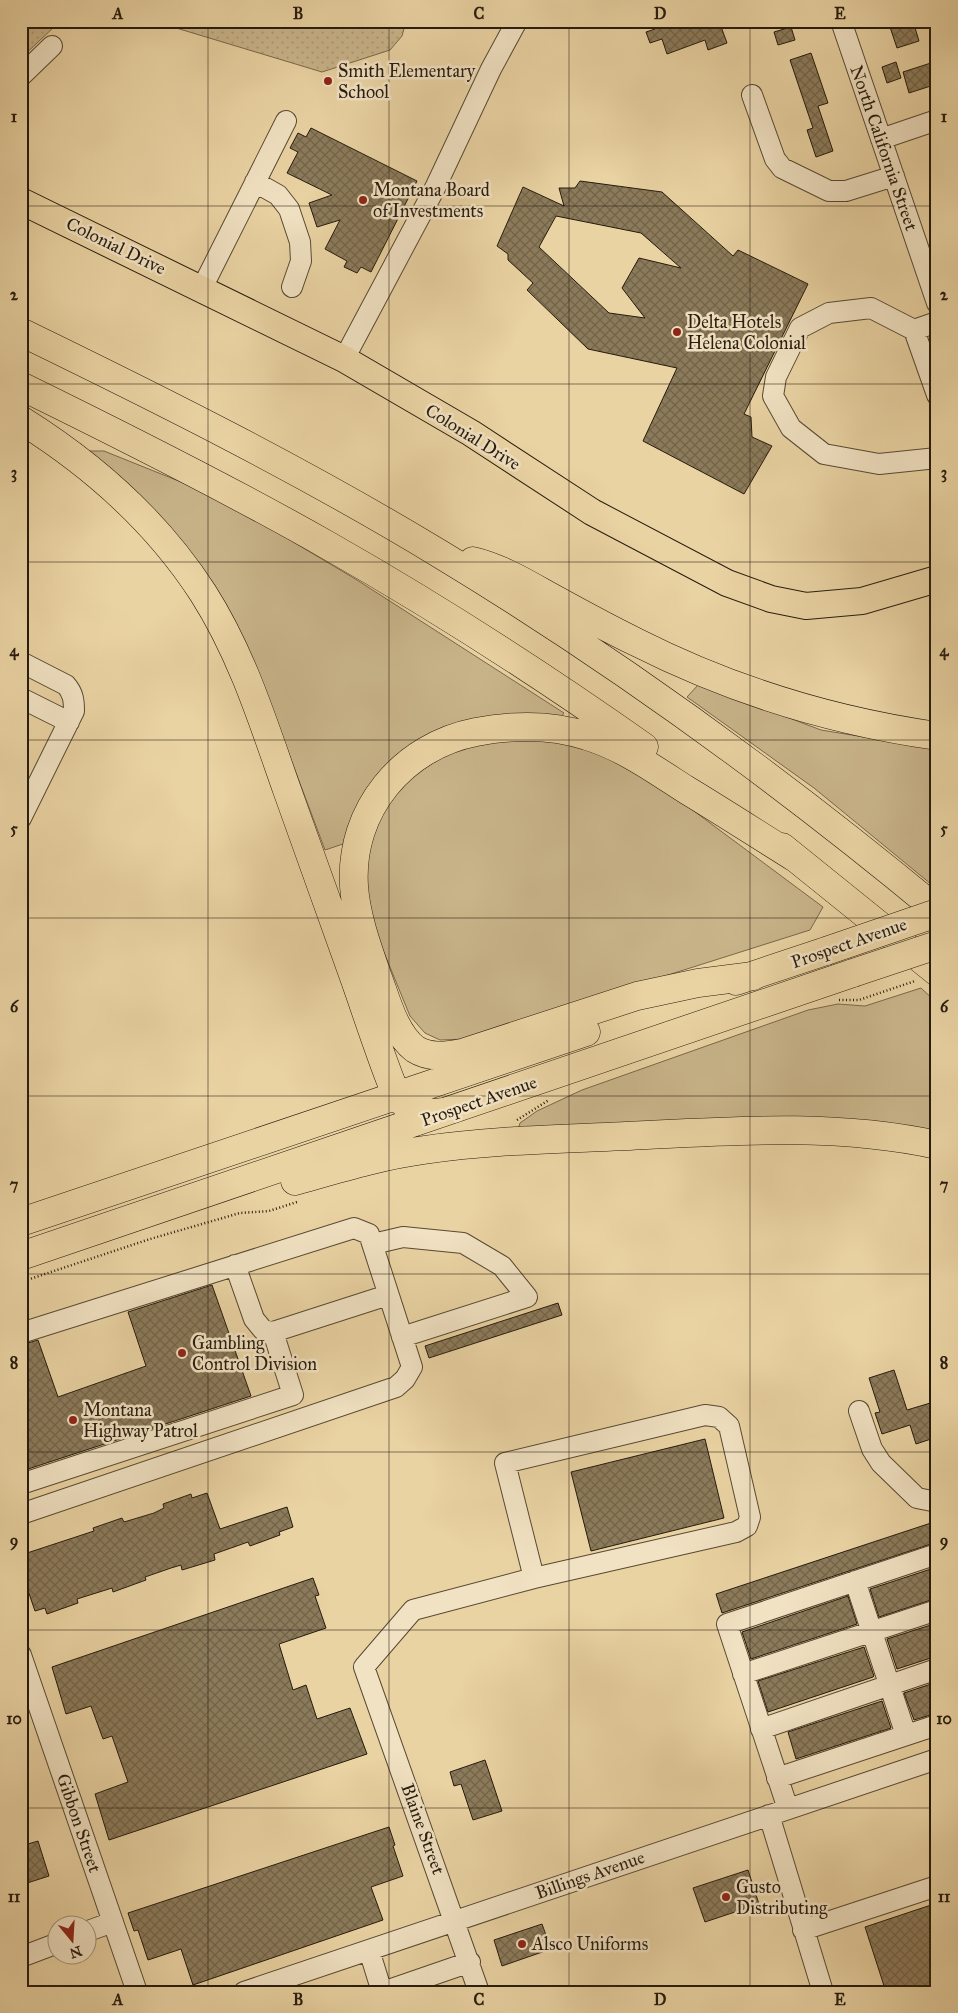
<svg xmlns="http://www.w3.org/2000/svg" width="958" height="2013" font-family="'IM FELL Great Primer',serif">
	<defs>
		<pattern id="park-dots" width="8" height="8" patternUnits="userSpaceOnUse" patternTransform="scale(1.25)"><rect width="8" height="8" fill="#c9b48a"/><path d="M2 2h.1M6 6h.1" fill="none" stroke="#ac9a76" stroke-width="1.8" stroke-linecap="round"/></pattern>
		<pattern id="building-cross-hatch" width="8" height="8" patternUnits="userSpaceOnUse" patternTransform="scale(1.25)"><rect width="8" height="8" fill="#8c7b5b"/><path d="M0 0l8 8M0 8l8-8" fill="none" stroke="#72644a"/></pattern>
	</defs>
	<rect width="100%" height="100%" fill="#ead3a3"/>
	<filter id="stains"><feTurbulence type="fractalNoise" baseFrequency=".004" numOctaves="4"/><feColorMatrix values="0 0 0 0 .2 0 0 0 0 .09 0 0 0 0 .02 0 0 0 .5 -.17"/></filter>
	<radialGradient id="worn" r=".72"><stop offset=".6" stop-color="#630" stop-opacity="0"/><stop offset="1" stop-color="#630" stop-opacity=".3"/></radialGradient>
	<path fill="#c9b48a" stroke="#78684c" d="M90,451h14l112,45 141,84 207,133 -5,6 -112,12 -98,111 -24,8 -42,-112 -168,-263z
		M699,684l122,46 116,19v140l-123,-101 -127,-91z
		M551,737l66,20 50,34 156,116 -13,23 -344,109 -26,1 -15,-7 -15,-17 -36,-88 -11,-66 29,-74 58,-39 51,-10z
		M921,988l16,15v134l-420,-4 3,-10 17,-12 45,-21 226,-80 30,-6 27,2z"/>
	<path fill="url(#park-dots)" stroke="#78684c" d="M21,21h18l16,5 -34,32z
		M153,21h253l-4,15 -12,14 -68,22z"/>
	<path fill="url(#building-cross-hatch)" stroke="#261b0e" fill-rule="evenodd" d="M652,21h67l8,22 -19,7 -3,-10 -38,14 -5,-15 -12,4 -4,-11 9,-3z
		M888,21h25l6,20 -22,7z
		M791,27l4,13 -17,5 -4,-13z
		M811,53l17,50 -10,3 15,45 -17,6 -9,-27 6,-2 -23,-68z
		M937,61v23l-28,9 -6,-21z
		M896,62l5,16 -14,5 -5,-16z
		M311,128l106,53 -46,91 -10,-5 -4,6 -13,-6 3,-6 -22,-12 15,-29 -23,7 -8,-24 23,-8 -45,-22 11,-21 -8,-4 8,-15 8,4z
		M580,181l82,11 71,64 5,-6 70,34 -64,130 7,3 1,20 20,9 -28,48 -101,-53 34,-73 -89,-19 -61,-59 6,-7 -25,-23v-6l-11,-8 26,-59 41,19 -5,-18h16zM556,216l85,17 40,35 -42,-10 -17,30 23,30 -36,-5 -70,-66z
		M212,1285l39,111 -226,74 -4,-12v-113l17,-5 20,57 88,-31 -18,-54z
		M558,1303l4,12 -133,43 -4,-12z
		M894,1370l13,40 30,-9v36l-21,7 -6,-19 -28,9 -7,-21 5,-1 -11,-34z
		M705,1439l19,79 -133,33 -20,-79z
		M207,1493l13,36 67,-22 6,20 -14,5 1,3 -30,11 -2,-4 -34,12 1,6 -33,10 -1,-5 -10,3 -26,9 1,3 -33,12 -1,-4 -35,11 1,4 -31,11 -2,-6 -10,3 -11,-32 -3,1v-25l73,-24 -1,-3 29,-10 2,4 30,-9 10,-5 -1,-4 28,-10 1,4z
		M937,1521v21l-215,71 -6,-19z
		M937,1567v31l-58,19 -9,-28z
		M313,1578l6,17 -4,1 11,32 -47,16 14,46 13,-5 11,34 33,-11 17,46 -258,86 -14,-46 33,-12 -16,-46 -9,3 -12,-33 -25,8 -14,-47z
		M848,1596l9,28 -106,35 -9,-27z
		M937,1623v33l-40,13 -10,-30z
		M864,1647l10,29 -1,1 -105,35 -10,-31z
		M937,1682v31l-23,7 -10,-27z
		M882,1701l9,27 -95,31 -8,-27z
		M485,1760l17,51 -29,9 -12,-36 -7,2 -4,-14z
		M389,1827l6,18 -2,1 10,30 -32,11 12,33 -190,65 -12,-36 -33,11 -10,-30 -4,1 -6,-18z
		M38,1841l11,35 -28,9v-39z
		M748,1870l11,34 -54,18 -12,-34z
		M937,1903v89h-51l-21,-65z
		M542,1924l9,25 -49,17 -8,-26z"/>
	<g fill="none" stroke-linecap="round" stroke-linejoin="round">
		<g stroke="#574933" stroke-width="22">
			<path id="minor" d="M841,21l96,282
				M21,76l31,-30
				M752,95l23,64 7,9 47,23h17l48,-15
				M881,139l56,-19
				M255,182l23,13 11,14 11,33 1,19 -9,26
				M202,288l84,-167
				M937,322l-23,8 -43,-22 -42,5 -29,15 -24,49 -3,19 18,32 33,26 55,10 58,-6
				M914,330l23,65
				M344,359l91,-171 56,-119 26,-48
				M21,662l45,23c7,8 8,15 8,26l-53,107
				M21,698l48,24
				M373,1244l30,-7 60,6 39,23 25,31 -125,40
				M235,1265l19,54 9,11 10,2 115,-37
				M21,1333l333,-105 15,6 43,133 -7,12 -9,8 -375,127
				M859,1411l13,38 9,14 36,35 20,4
				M21,1484l272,-89 -20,-63
				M855,1581l51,154
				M21,1655l116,337
				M743,1674l194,-64
				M761,1729l176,-60
				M777,1778l160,-53
				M788,1809l-61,-185 210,-70
				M769,1815l54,177
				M803,1930l134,-44
				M88,1931l25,-9
				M369,1950l13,42
				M21,1957l37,-14
				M244,1992l693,-233
				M383,1992l87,-30
				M479,1992l-115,-325 49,-57 121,-32 -29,-115 200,-48 14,2 10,9 21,91 -3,9 -11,6 -202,46"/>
		</g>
		<g stroke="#261b0e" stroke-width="28">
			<path id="major" d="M21,201l323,158 127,74 121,79 135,71 44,16 35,7 56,-5 75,-22"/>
		</g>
		<g stroke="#261b0e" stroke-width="29">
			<path id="highway" d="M21,332c142,69 284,140 419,222 175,106 340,226 497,356
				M21,386c104,51 208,103 308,160 109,62 213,129 315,201
				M21,420c72,45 136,102 182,173 39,61 60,129 84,197 22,63 45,126 68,190 13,37 25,75 40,112 9,17 28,23 47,20
				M473,561c28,7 51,21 76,35 29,16 58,32 87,46 95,48 196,79 301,94
				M782,847l155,125
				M753,976l-55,7 -61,13 -175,57c-16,3 -33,5 -47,-4 -21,-16 -29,-51 -38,-74 -10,-29 -21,-59 -23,-89 -5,-76 49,-140 122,-154 37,-7 75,-8 111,4 36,11 67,33 98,53 38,23 75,47 112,70
				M736,981l90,-30
				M295,1181c43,-12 85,-25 129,-31 73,-11 149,-11 223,-15 96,-5 194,-11 290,10
				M21,1222l565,-190
				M21,1256l832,-283"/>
		</g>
		<path stroke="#261b0e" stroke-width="2.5" stroke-dasharray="1 2.5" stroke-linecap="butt" d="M839,1000h20l56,-19
			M517,1120l32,-20
			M21,1282l129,-43 90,-26 29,-2 28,-9"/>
		<use href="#minor" stroke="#f1e2c3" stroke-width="20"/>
		<use href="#major" stroke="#ead3a3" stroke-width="26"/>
		<use href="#highway" stroke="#ead3a3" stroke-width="28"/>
		<g stroke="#261b0e" stroke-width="29" stroke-linecap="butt">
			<path id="highway-bridge" d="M826,951l111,-38
				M853,973l84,-28"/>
		</g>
		<use href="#highway-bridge" stroke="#ead3a3" stroke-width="28"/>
	</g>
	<path fill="none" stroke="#261b0e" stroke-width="1" stroke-opacity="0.55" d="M208,21v1971M389,21v1971M569,21v1971M750,21v1971M21,206h916M21,384h916M21,562h916M21,740h916M21,918h916M21,1096h916M21,1274h916M21,1452h916M21,1630h916M21,1808h916"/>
	<g fill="#8f2418" stroke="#f1e2c3" stroke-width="2">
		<circle cx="328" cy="81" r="5"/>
		<circle cx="363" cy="200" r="5"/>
		<circle cx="677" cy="332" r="5"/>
		<circle cx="182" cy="1353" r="5"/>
		<circle cx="73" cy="1420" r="5"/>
		<circle cx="726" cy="1897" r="5"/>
		<circle cx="522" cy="1944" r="5"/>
	</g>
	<g text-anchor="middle" stroke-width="5" stroke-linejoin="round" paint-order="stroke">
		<g font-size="18" fill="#261b0e" stroke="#f1e2c3" text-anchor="start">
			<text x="338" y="77">Smith Elementary<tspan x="338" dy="21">School</tspan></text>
			<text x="373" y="196">Montana Board<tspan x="373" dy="21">of Investments</tspan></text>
			<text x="687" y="328">Delta Hotels<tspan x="687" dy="21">Helena Colonial</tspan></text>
			<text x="192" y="1349">Gambling<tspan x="192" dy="21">Control Division</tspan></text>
			<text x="83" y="1416">Montana<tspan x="83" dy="21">Highway Patrol</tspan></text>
			<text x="736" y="1893">Gusto<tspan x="736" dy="21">Distributing</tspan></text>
			<text x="532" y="1950">Alsco Uniforms</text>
		</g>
		<g font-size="18" fill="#261b0e" stroke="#f1e2c3">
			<text transform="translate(884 148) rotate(71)" y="6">North California Street</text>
			<text transform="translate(116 246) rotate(26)" y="6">Colonial Drive</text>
			<text transform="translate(473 437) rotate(32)" y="6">Colonial Drive</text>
			<text transform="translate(849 943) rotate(-19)" y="6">Prospect Avenue</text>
			<text transform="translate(479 1101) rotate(-19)" y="6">Prospect Avenue</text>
			<text transform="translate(79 1823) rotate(71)" y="6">Gibbon Street</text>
			<text transform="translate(423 1829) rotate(70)" y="6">Blaine Street</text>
			<text transform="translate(590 1875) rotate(-19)" y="6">Billings Avenue</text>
		</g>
	</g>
	<rect width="958" height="2013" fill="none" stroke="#ead3a3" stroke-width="55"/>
	<g transform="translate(72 1940) rotate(162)"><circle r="24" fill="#f1e2c3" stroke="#a0927b"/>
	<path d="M0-4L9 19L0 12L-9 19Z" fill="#8f2418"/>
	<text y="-8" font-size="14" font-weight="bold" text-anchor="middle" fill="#261b0e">N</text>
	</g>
	<rect x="28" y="28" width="902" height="1958" fill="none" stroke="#261b0e" stroke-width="2"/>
	<g font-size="16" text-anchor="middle" font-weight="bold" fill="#261b0e">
		<text x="118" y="19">A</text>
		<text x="298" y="19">B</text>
		<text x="479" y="19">C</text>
		<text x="660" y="19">D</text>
		<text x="840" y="19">E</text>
		<text x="14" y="122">1</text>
		<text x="944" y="122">1</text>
		<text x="14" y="300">2</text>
		<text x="944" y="300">2</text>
		<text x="14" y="478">3</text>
		<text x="944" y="478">3</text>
		<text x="14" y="656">4</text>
		<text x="944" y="656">4</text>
		<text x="14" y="834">5</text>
		<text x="944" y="834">5</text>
		<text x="14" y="1012">6</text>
		<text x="944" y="1012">6</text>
		<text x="14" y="1190">7</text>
		<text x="944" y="1190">7</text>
		<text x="14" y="1368">8</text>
		<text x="944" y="1368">8</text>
		<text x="14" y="1546">9</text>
		<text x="944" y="1546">9</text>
		<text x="14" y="1724">10</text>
		<text x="944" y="1724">10</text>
		<text x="14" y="1902">11</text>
		<text x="944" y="1902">11</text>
		<text x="118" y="2005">A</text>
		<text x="298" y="2005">B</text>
		<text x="479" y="2005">C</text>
		<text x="660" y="2005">D</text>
		<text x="840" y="2005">E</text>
	</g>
	<rect width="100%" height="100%" filter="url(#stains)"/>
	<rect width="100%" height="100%" fill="url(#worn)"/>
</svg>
